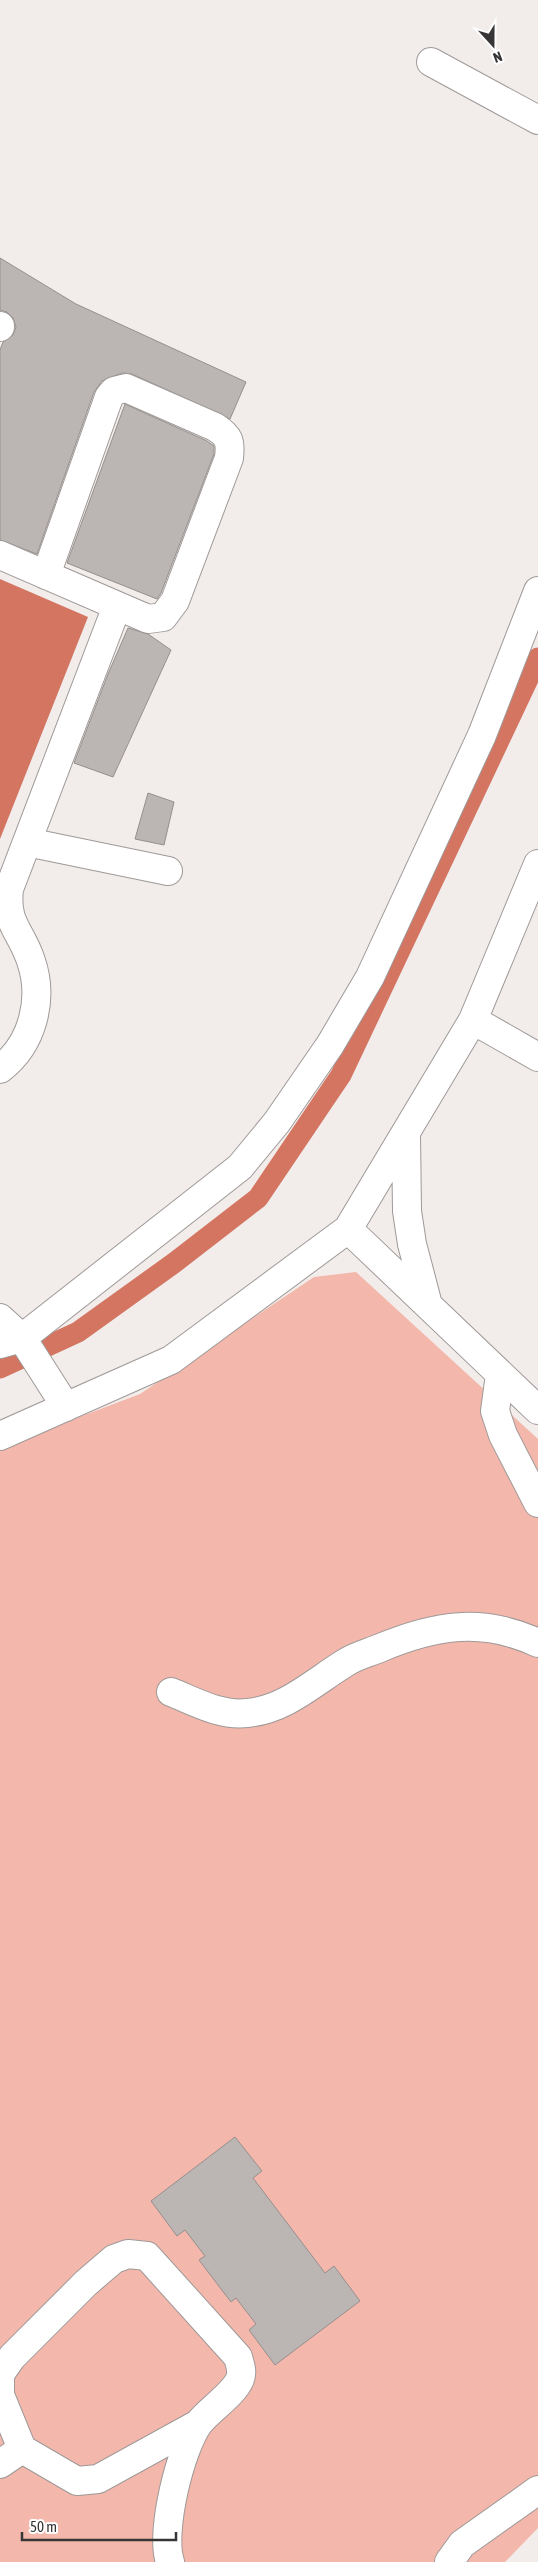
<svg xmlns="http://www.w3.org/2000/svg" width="538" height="2562" font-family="'Asap Condensed',sans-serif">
	<rect width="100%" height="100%" fill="#f2eceb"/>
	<path fill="#f3b8ab" d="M356,1272l182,167v1089l-33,34h-505v-1115l140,-53 174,-117z"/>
	<path fill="#d47562" d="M0,579l88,38 -88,222z"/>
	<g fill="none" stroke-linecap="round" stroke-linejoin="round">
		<path stroke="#d47562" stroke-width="21" d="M0,1368l78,-36 96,-69 84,-65 83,-123 197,-417"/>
	</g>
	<path fill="#bbb5b4" stroke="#958f8e" d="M0,258l76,46 170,78 -16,37 -98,-45 -10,-1 -20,8 -8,11 -57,162 -37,-14v-190l3,-8 10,-7 3,-8 -3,-9 -6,-6 -7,-2z
		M125,404l82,37 7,5v8l-53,139 -4,6 -90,-36z
		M128,628l20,6 23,16 -58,127 -39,-14 34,-89z
		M148,793l26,9 -10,43 -29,-6z
		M235,2137l27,34 -9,7 72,95 9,-7 26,35 -85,64 -26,-35 7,-6 -20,-26 -5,4 -32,-42 6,-4 -20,-26 -8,6 -26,-35z"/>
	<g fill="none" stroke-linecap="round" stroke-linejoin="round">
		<g stroke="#9f9998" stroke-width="30">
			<path id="minor" d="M431,62l107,58
				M0,327v-1
				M0,555l148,64 15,-2 12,-16 54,-143c2,-17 0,-22 -14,-31l-89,-39 -12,3 -5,6 -63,178
				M27,842l141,29
				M538,864l-65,156 -125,209 190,181
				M473,1020l65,37
				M0,1069c33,-25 44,-70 31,-108 -10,-31 -26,-36 -22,-72l108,-283
				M406,1135l1,76 5,33 16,61
				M0,1318l22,20 44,69
				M0,1344l22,-6 218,-171 37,-45 53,-77 40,-68 112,-242 56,-144
				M500,1374l-5,37 8,24 35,68
				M0,1436l171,-76 177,-131
				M171,1692c25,10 49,24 76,21 38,-3 67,-31 98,-50 10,-7 23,-10 35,-15 55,-23 102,-31 158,-5
				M0,2374l12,-17 74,-74 28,-24 14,-5 19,2 91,101c2,8 5,14 2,22 -6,15 -31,31 -41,44 -19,26 -39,109 -29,139
				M0,2379v16l22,54
				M0,2464l22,-15 55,32 21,-2 100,-55
				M449,2562l13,-18 76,-54"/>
		</g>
		<use href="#minor" stroke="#fff" stroke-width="28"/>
	</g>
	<g transform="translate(493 45) rotate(159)" stroke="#ffffff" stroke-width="4" paint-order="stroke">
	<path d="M0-4L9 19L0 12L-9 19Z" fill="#373535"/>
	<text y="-8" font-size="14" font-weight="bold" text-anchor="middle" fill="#373535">N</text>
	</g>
	<path d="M22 2532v8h154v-8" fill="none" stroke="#373535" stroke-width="2.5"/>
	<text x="30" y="2532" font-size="15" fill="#373535" stroke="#ffffff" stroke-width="4" paint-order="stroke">50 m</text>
</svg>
